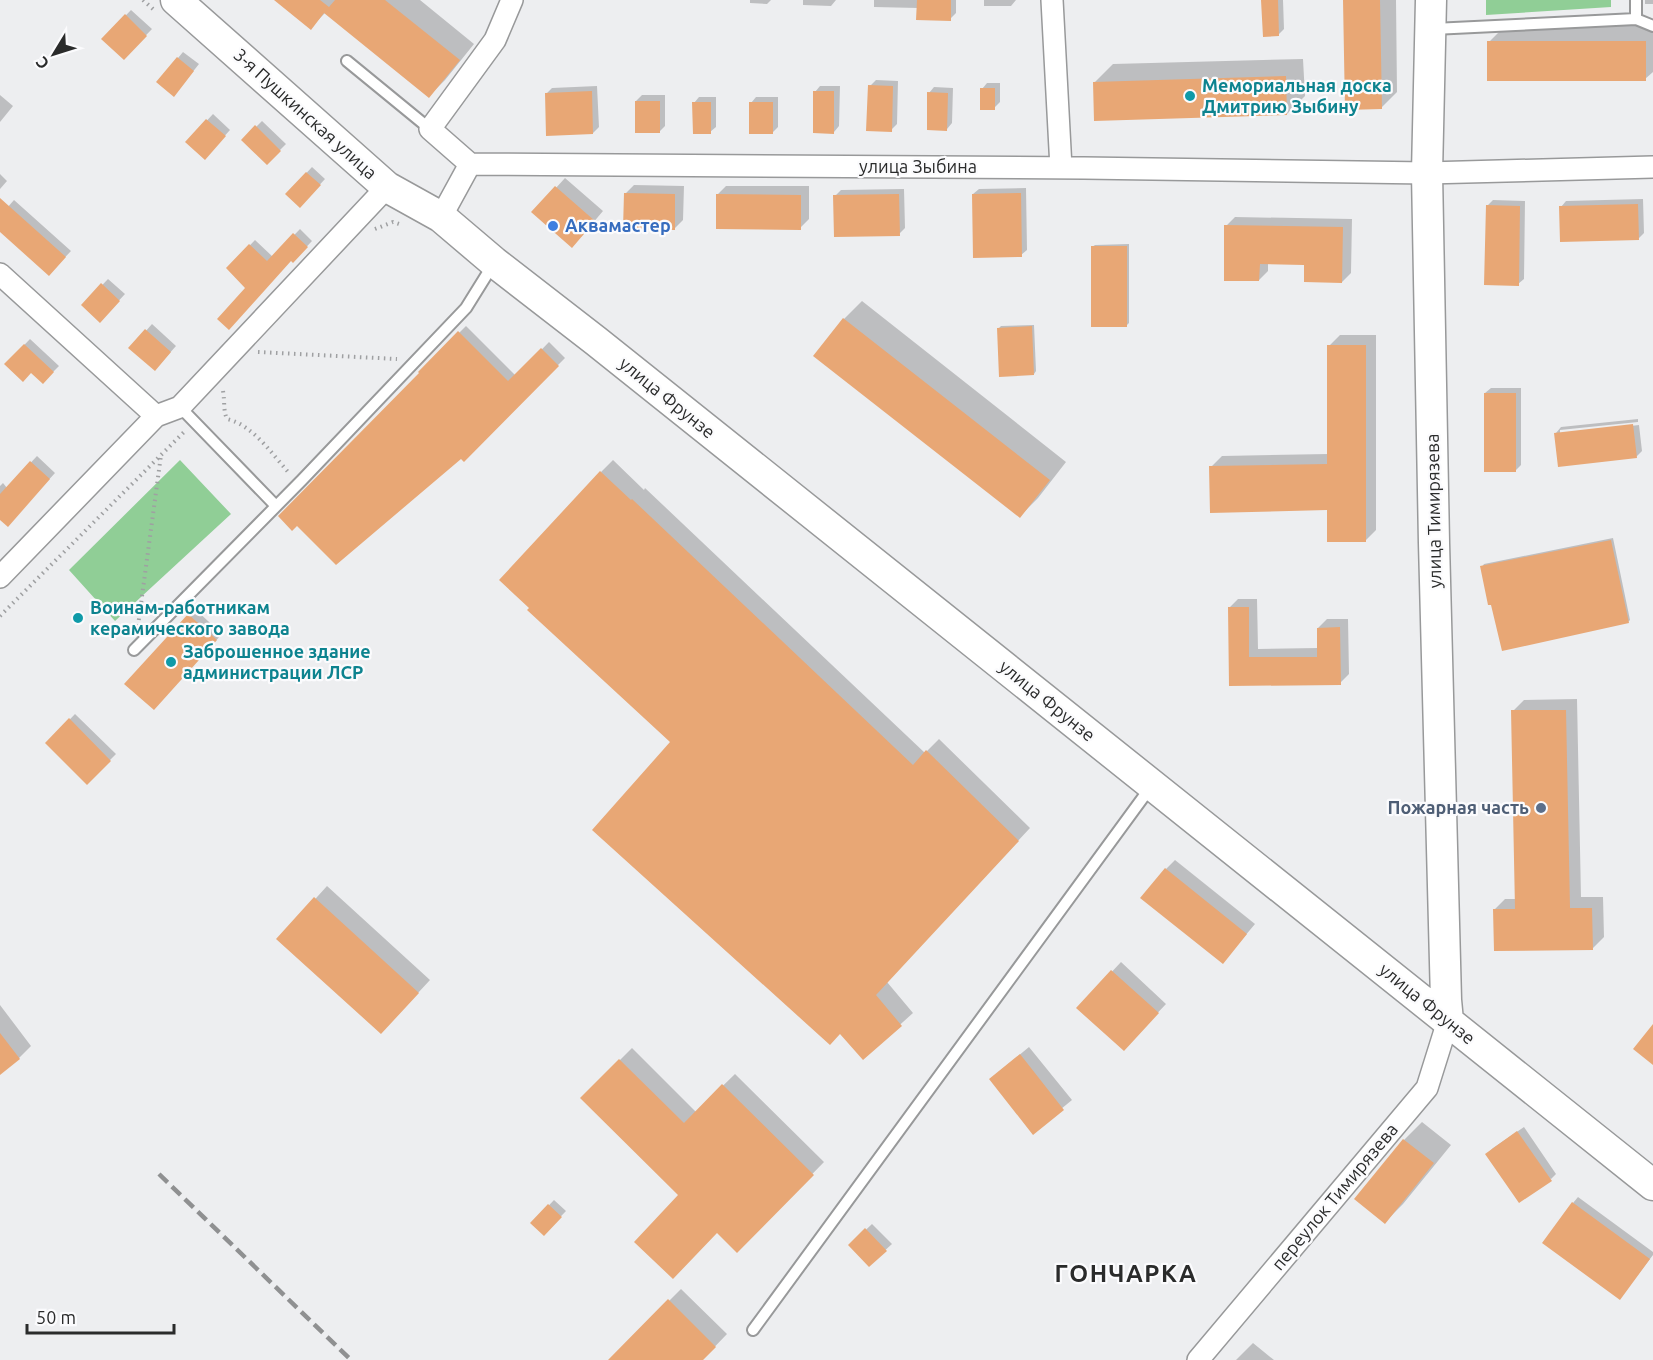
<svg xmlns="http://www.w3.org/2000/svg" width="1653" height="1360" font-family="Ubuntu,sans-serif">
	<rect width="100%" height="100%" fill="#edeef0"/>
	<path fill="#90ce96" d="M1486,0h125v7l-125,8z
		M180,460l51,54 -116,107 -46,-51z"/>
	<path fill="#0003" d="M277,0h143l54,44 -29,36 -16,16 -103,-84 -16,16z
		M750,0h21l-4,4 -17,-1z
		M803,0h33l-5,6 -28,-1z
		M874,0h82v13l-6,6 -32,-11 -44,-1z
		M984,0h32l-5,6h-27z
		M1263,0h20l1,29 -6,6z
		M1344,0h52l1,92 -16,16z
		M1645,0h8v4h-8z
		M131,10l21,19 -28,29 -21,-19z
		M1507,24h146v48l-8,7 -156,-37z
		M183,52l16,12 -20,25 -1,-31z
		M1303,59l2,37 -18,18 -192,-32 18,-18z
		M876,80l22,1 -1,43 -6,6 -21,-44z
		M987,83h13v19l-6,6 -12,-19z
		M597,86l2,41 -6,6 -47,-39 6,-6z
		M820,86h20l-1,40 -5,6 -19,-40z
		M934,87l19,1 -1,35 -5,6 -18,-36z
		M0,95l13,11 -13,16z
		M642,95h23v31l-6,6 -23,-31z
		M699,97h17v30l-6,5 -16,-29z
		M756,97h22v30l-5,5 -22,-29z
		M213,114l17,16 -20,22 -23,-10z
		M262,121l24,23 -19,19 -24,-23z
		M312,167l13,12 -25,27 -13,-12z
		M0,174l7,7 -7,8z
		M565,178l38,33 -22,26 -47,-25z
		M634,185l50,1 -1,34 -9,9 -49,-35z
		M726,186h83v33l-9,9 -83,-33z
		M1026,188l1,62 -6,5 -48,-61 6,-5z
		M904,189l1,39 -6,6 -64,-38 6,-6z
		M1643,199l1,34 -5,5 -78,-31 5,-6z
		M14,200l57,51 -17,18 -54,-39v-14z
		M1493,200l32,1 -1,78 -6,5 -31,-78z
		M1235,217l117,2 -1,54 -9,9 -36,-19h-38v8l-9,9 -33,-54z
		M300,229l12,12 -19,20 -2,-1 -44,28 -19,-20 27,-28 18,17z
		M1129,244v79l-2,2 -35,-78 3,-2z
		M108,279l17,15 -25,27 -17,-16z
		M862,301l204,161 -28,36 -18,18 -204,-161 28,-36z
		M152,324l24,22 -16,18 -29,-16z
		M1034,325l2,46 -2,3 -36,-45 3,-3z
		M466,326l50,50 33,-34 16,16 -101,102 -44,-88z
		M1340,335h36v195l-11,11 -37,-32 -117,-42 11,-11 106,-2 1,-108z
		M30,339l29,27 -16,16 -11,-11 -26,-7z
		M1491,388h30v77l-6,6 -30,-78z
		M1638,419v3l-78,8v4l79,-9 3,26 -6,6 -80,-24 5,-6z
		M37,456l18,17 -42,46 -13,-1v-32l3,-3 4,5z
		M613,460l31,30 1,-2 280,265 14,-14 91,89 -143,154 26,31 -50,45 -191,-316 -71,-270z
		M1613,538l17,82 -2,2 -146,-55 2,-3z
		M1238,599h19l1,50 60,-1v-20l9,-9h21l1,55 -9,9 -110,1 -1,-76z
		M195,609l27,25 -63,69 -32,-19z
		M1577,699l4,198h22l1,40 -11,11 -99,-38 11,-11h11l-3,-188 11,-11z
		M75,714l41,40 -29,29 -40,-40z
		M1175,860l80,64 -32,38 -57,-93z
		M327,886l103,94 -37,40 -114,-81z
		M1121,962l45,42 -34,36 -54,-32z
		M0,1005l31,41 -12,12 -19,15z
		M1029,1047l43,53 -39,32 -33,-61z
		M632,1048l64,64 39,-38 89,88 -87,89 -155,-153z
		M1422,1122l29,23 -48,59 -18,18 -29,-23 48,-59z
		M1524,1127l32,47 -5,5 -64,-25 6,-6z
		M1578,1197l75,55v3l-33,43 -47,-95z
		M554,1200l12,11 -22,23 -12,-11z
		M872,1224l20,20 -23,21 -19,-20z
		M681,1289l46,45 -25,26h-92z
		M1253,1343l21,17h-38z"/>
	<path fill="#e8a775" d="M274,0h46l9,7 6,-7h50l75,60 -31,38 -105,-85 -13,17z
		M917,0h34v21l-35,-1z
		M1261,0h17l1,36 -16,1z
		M1343,0h37l2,109 -37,1z
		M125,14l22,22 -23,24 -23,-21z
		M1487,41h159v40h-159z
		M177,57l17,14 -20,26 -18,-15z
		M1286,76l1,39 -193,6 -1,-39z
		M868,85l25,1 -1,46 -26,-1z
		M980,88h15v22h-15z
		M592,91l1,43 -47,2 -1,-43z
		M813,91h21v43l-21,-1z
		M927,92l21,1 -1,38 -20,-1z
		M635,101h25v32h-25z
		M692,102h19v32h-18z
		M749,102h24v32h-24z
		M206,119l20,17 -21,24 -20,-18z
		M255,125l26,26 -14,14 -26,-25z
		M306,172l15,13 -21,23 -15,-14z
		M555,186l40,35 -23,27 -41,-36z
		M624,193l51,1v36l-52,-1z
		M1021,193l1,64 -49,1 -1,-64z
		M716,194l85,1v35l-85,-1z
		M899,194l1,42 -66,1 -1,-42z
		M0,198l66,59 -17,19 -49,-44z
		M1638,204l1,36 -79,2 -1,-36z
		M1486,205l34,1 -1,80 -35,-1z
		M1224,225l119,2 -1,56 -38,-1v-17l-44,-1 -1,17h-35z
		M293,233l15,14 -15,16 -2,-2 -62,69 -12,-11 28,-31 -19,-20 23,-24 18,17z
		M1091,246h36v81h-36z
		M101,283l19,18 -20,22 -19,-18z
		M843,318l207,162 -30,38 -207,-162z
		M1032,326l2,49 -35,2 -2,-49z
		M145,329l26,23 -16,19 -27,-23z
		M458,331l50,50 33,-33 18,18 -95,96 -3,-3 -125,106 -39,-39 -5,5 -14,-15 141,-143 -1,-1z
		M24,344l30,28 -11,12 -12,-11 -8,9 -19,-18z
		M1327,345h39v197h-39v-32l-117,3 -1,-47 118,-2z
		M1484,393h32v79h-32z
		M1633,424l4,34 -79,9 -4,-34z
		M30,461l20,18 -42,48 -8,-7v-26z
		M600,471l31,29 1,-1 281,266 13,-15 93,91 -143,154 26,31 -39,34 -23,-26 -10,11 -238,-215 78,-88 -143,-132 2,-2 -30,-28z
		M1611,540l18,83 -127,28 -11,-46h-3l-8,-39z
		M1228,607h21v50h68v-29l23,-1 1,58 -112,1z
		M188,614l29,26 -63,70 -30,-26z
		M1511,710h55l4,198h22l1,42 -99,1 -1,-42h22z
		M69,718l42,43 -24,24 -42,-42z
		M1165,868l82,66 -24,30 -83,-66z
		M314,897l105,96 -38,41 -105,-95z
		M1111,970l48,43 -35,38 -48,-43z
		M1653,1024v41l-20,-16z
		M0,1033l20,26 -20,16z
		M1020,1054l44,56 -31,25 -44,-56z
		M619,1059l65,64 38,-39 92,91 -77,78 -20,-20 -44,46 -39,-37 44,-47 -98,-97z
		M1517,1131l35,50 -33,22 -34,-49z
		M1403,1139l31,24 -49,61 -31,-25z
		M1572,1202l78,57 -30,41 -78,-57z
		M548,1204l14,13 -18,19 -14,-13z
		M865,1228l22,23 -18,16 -21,-22z
		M668,1299l48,48 -13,13h-95z"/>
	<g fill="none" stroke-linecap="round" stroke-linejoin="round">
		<g stroke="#98999a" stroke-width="14">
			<path id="lane" d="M1636,19l17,7
				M1433,29l203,-10v-19
				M347,61l83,68
				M180,407l96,99
				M134,650l168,-170 164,-172 28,-45
				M753,1330l397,-542"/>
		</g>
		<g stroke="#98999a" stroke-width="24">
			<path id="street" d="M1052,0l9,168
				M470,164l-40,-35 65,-89 17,-40
				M441,217l29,-53 614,4 343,5 226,-6
				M0,274l156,142
				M0,577l156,-161 24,-9 207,-220
				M1198,1360l229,-272 21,-67"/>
		</g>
		<g stroke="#98999a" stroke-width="33">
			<path id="secondary" d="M176,0l211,187 54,30 53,45 102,79 1057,844
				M1431,0l-4,173 7,370 12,457 2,21"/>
		</g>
		<path stroke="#9fa0a2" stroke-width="4" stroke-dasharray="1.5 4.5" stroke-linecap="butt" d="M143,0l11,10
			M375,229l18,-7 6,2
			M258,352l139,7
			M223,391c2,11 0,19 4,28 26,6 45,35 62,54
			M0,616l184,-184
			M138,626l23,-171"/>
		<use href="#lane" stroke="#fff" stroke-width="10"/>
		<use href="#street" stroke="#fff" stroke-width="21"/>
		<use href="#secondary" stroke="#fff" stroke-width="30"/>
		<path stroke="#8f9091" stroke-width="4.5" stroke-dasharray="12 6" stroke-linecap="butt" d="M159,1174l192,186"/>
	</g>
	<g fill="#0f9aa8" stroke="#fbfbfd" stroke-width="2">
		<circle cx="1190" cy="96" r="6"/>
		<circle cx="78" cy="618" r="6"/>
		<circle cx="171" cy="662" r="6"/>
	</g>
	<circle fill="#3f7fe0" stroke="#fbfbfd" stroke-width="2" cx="553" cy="226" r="6"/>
	<circle fill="#5c6f8a" stroke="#fbfbfd" stroke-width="2" cx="1541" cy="808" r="6"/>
	<g text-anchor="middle" stroke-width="4.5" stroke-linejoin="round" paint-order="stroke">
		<g font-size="18" font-weight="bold" fill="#0d838f" stroke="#fbfbfd" text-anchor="start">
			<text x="1202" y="92">Мемориальная доска<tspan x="1202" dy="21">Дмитрию Зыбину</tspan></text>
			<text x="90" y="614">Воинам-работникам<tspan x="90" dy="21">керамического завода</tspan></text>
			<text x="183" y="658">Заброшенное здание<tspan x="183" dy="21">администрации ЛСР</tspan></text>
		</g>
		<g font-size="18" fill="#2a2b2b" stroke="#fbfbfd">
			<text transform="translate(305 114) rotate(42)" y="6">3-я Пушкинская улица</text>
			<text x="918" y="173">улица Зыбина</text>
			<text transform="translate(667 398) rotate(39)" y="6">улица Фрунзе</text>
			<text transform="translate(1434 511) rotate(-91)" y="6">улица Тимирязева</text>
			<text transform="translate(1047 701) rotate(39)" y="6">улица Фрунзе</text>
			<text transform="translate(1427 1004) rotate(39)" y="6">улица Фрунзе</text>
			<text transform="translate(1335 1197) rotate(-50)" y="6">переулок Тимирязева</text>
		</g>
		<g font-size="18" font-weight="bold" fill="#366cbe" stroke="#fbfbfd" text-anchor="start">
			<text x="565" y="232">Аквамастер</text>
		</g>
		<g font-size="18" font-weight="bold" fill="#4e5e75" stroke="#fbfbfd" text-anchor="end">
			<text x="1529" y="814">Пожарная часть</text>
		</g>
		<g font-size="24" font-weight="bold" letter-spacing="1.5" fill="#2a2b2b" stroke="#fbfbfd">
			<text x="1126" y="1282">ГОНЧАРКА</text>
		</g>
	</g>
	<g transform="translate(54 54) rotate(232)" stroke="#fbfbfd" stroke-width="4.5" paint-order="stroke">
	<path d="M0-4.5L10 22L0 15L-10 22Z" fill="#2a2b2b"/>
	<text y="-9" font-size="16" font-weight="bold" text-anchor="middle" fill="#2a2b2b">С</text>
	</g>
	<path d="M27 1324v9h147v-9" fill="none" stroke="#2a2b2b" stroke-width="3"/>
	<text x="36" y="1324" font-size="18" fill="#2a2b2b" stroke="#fbfbfd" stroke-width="4.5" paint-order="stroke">50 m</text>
</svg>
